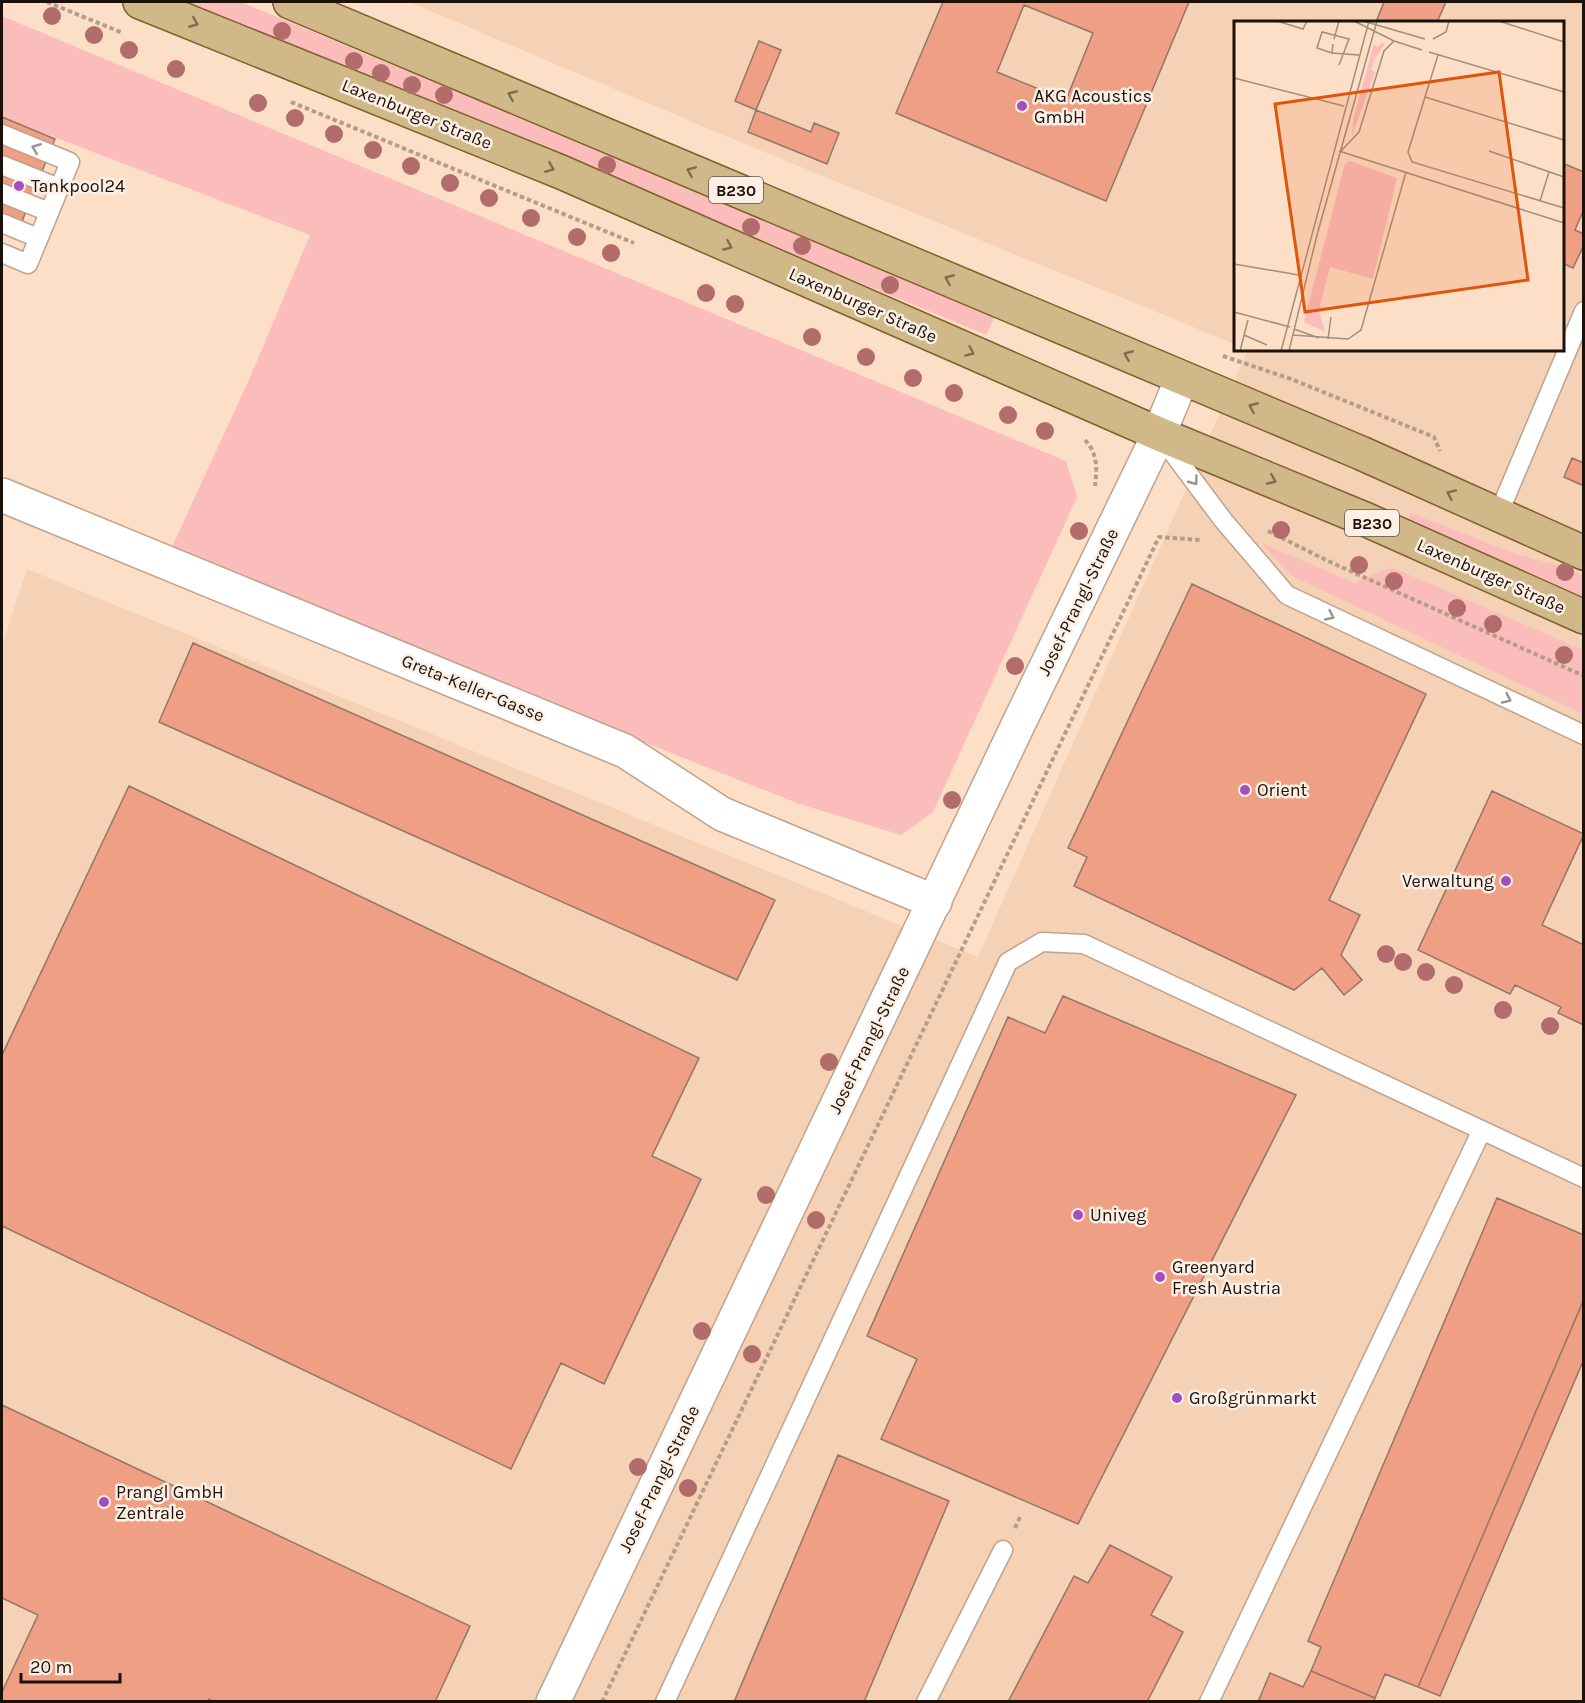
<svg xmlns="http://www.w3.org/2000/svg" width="1585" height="1703" font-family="Karla,sans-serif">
	<rect width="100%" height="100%" fill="#fddfc7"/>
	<path fill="#f5d1b5" d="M409,2h1174v1699l-1581,1v-1056l25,-77 951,388 270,-607h314v-328h-326l-1,322 -488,-199z"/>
	<path fill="#fabdbc" d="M186,2h55l754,314 -9,19z
		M2,16l1064,445 11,36 -144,315 -32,23 -104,-32 -224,-89 -401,-167 79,-172 59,-140 -308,-118z
		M1411,513l104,41 43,11 25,11v20l-175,-77z
		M1261,543l94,40 36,-16 192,83v64l-291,-138z"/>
	<path fill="#ee9f84" stroke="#967469" stroke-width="1.5" fill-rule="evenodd" d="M943,2h246l-83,199 -210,-88zM1024,5l69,28 -27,67 -69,-28z
		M1384,2h62l-9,20h-61z
		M759,41l22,9 -25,60 -21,-9z
		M756,110l55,22 3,-9 25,10 -12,31 -79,-32z
		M2,117l53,22 -40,100 -13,-6z
		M1562,163l22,9v37l-9,21 9,4v11l-11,23 -11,-5z
		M1572,458l12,5v23l-20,-9z
		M1192,584l234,110 -97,206 31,15 -19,40 21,25 -18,15 -22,-27 -28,22 -220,-104 13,-29 -19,-9z
		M193,643l582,257 -38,80 -578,-258z
		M129,786l570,272 -47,98 49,23 -97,205 -43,-21 -50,106 -509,-243v-171z
		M1492,791l92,43 -42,91 42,20v80l-26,-12 3,-6 -46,-22 -5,9 -92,-44z
		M1063,996l233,99 -218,429 -197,-85 36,-80 -50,-23 141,-319 37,16z
		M1497,1198l87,37v64l-166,388 -33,-13 -10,24 -64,-27 10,-24 -13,-6z
		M1584,1299v60l-144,337 -22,-9z
		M2,1405l468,221 -35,76h-221l-5,-3 -1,3h-206v-10l36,-77 -36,-17z
		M838,1455l111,46 -85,201h-130z
		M1110,1545l62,32 -21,38 32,17 -36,70h-139l66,-126 14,7z
		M1311,1671l64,27 -1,4h-116l12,-29 33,14z"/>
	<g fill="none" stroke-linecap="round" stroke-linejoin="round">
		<g stroke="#bfa28c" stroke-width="21">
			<path id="lane" d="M2,134l68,28 -42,102 -26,-11
				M2,165l57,23
				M2,193l47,19
				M2,223l36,15
				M1164,441l59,79 64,75 297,140
				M1498,515l86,-204
				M665,1702l343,-740 34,-20 42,2 500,234
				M926,1702l77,-152
				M1209,1702l273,-572"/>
		</g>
		<g stroke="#bfa28c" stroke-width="36">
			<path id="street" d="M2,495l623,256 97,63 213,88
				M553,1702l464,-975 142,-293 23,-56"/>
		</g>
		<g stroke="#7e5f29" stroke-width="36">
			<path id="primary" d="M140,2l421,170 598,262 208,86 217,97
				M290,2l1071,451 223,100"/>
		</g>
		<path stroke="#b59d8a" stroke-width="4" stroke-dasharray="4.5 3" stroke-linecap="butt" d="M47,2l76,31
			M291,102l343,141
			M1223,356l68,23 143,58 6,14
			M1085,440c13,14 12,29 10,46
			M1268,531l60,30 256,115
			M1015,1528l5,-11
			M602,1702l557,-1165 41,3"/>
		<use href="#lane" stroke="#fff" stroke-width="18"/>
		<use href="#street" stroke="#fff" stroke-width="33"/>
		<use href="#primary" stroke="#d1b889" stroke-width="33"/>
	</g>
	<g fill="#b16c6b">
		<circle cx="52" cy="16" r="9"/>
		<circle cx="282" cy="31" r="9"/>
		<circle cx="94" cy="35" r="9"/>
		<circle cx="129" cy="50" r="9"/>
		<circle cx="354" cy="61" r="9"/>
		<circle cx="176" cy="69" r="9"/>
		<circle cx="381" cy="73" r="9"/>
		<circle cx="412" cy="85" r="9"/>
		<circle cx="444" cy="95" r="9"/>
		<circle cx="258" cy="103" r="9"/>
		<circle cx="295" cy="118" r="9"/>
		<circle cx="334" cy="134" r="9"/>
		<circle cx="373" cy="150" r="9"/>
		<circle cx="607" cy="165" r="9"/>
		<circle cx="411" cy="166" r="9"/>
		<circle cx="450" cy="183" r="9"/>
		<circle cx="489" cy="198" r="9"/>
		<circle cx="531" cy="218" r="9"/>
		<circle cx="751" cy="227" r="9"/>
		<circle cx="577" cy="237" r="9"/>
		<circle cx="802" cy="246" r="9"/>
		<circle cx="611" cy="253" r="9"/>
		<circle cx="890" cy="285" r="9"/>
		<circle cx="706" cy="293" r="9"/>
		<circle cx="735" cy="304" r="9"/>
		<circle cx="812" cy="337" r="9"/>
		<circle cx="866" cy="357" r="9"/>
		<circle cx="913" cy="378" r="9"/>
		<circle cx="954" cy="393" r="9"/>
		<circle cx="1008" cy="415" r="9"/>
		<circle cx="1045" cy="431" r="9"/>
		<circle cx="1281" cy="530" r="9"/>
		<circle cx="1079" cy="531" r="9"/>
		<circle cx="1359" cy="565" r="9"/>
		<circle cx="1565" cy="572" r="9"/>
		<circle cx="1394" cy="581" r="9"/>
		<circle cx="1457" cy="608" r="9"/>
		<circle cx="1493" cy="624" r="9"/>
		<circle cx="1564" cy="655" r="9"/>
		<circle cx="1015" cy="666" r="9"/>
		<circle cx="952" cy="800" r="9"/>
		<circle cx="1386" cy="954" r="9"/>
		<circle cx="1403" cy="962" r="9"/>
		<circle cx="1426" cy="972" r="9"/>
		<circle cx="1454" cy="985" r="9"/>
		<circle cx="1503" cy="1010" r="9"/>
		<circle cx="1550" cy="1026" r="9"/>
		<circle cx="829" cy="1062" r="9"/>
		<circle cx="766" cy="1195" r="9"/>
		<circle cx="816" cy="1220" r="9"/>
		<circle cx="702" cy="1331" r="9"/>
		<circle cx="752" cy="1354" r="9"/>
		<circle cx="638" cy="1467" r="9"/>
		<circle cx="688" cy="1488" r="9"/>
	</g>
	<defs><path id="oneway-chevron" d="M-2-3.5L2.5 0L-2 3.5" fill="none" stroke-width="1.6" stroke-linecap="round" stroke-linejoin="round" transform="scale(1.5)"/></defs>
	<g stroke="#7f6d4f">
		<use href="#oneway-chevron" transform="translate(194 23) rotate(22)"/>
		<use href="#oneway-chevron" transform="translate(512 95) rotate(-157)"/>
		<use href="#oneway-chevron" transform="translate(550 168) rotate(22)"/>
		<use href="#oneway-chevron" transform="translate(691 171) rotate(-157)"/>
		<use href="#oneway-chevron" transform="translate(728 246) rotate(24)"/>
		<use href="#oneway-chevron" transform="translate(949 279) rotate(-157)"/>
		<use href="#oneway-chevron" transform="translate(970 352) rotate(24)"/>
		<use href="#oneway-chevron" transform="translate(1128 355) rotate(-157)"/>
		<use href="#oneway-chevron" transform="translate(1253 407) rotate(-157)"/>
		<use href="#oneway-chevron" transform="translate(1272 480) rotate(23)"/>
		<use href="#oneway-chevron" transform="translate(1451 494) rotate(-155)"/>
	</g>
	<g stroke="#989490">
		<use href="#oneway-chevron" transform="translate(36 148) rotate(-158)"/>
		<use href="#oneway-chevron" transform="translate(1194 481) rotate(53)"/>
		<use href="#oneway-chevron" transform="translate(1330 616) rotate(25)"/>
		<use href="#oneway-chevron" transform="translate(1507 699) rotate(25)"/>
	</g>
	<g fill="#a44fbd" stroke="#fcf0e6" stroke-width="2">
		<circle cx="1022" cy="106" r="6"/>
		<circle cx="19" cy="186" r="6"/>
		<circle cx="1245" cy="790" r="6"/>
		<circle cx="1506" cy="881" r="6"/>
		<circle cx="1078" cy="1215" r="6"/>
		<circle cx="1160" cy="1277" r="6"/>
		<circle cx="1177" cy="1398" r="6"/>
		<circle cx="104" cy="1502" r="6"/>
	</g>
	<g text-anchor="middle" stroke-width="5" stroke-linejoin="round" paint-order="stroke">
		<g fill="#fcf0e6" stroke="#5e544b" stroke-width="1.5">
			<rect x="709" y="177" width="54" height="26" rx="4.5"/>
			<rect x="1345" y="510" width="54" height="26" rx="4.5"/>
		</g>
		<g font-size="16" font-weight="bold" fill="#1b1109">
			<text x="736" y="196">B230</text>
			<text x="1372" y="529">B230</text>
		</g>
		<g font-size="18" fill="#1b1109" stroke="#fcf0e6" text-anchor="start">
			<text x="1034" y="102">AKG Acoustics<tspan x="1034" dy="21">GmbH</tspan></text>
			<text x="31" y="192">Tankpool24</text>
			<text x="1257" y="796">Orient</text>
			<text x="1494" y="887" text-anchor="end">Verwaltung</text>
			<text x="1090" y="1221">Univeg</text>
			<text x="1172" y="1273">Greenyard<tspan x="1172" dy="21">Fresh Austria</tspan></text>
			<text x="1189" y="1404">Großgrünmarkt</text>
			<text x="116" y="1498">Prangl GmbH<tspan x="116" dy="21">Zentrale</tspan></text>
		</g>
		<g font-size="18" fill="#1b1109" stroke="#fcf0e6">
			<text transform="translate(417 114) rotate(22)" y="6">Laxenburger Straße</text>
			<text transform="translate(863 305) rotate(24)" y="6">Laxenburger Straße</text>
			<text transform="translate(1491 576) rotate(24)" y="6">Laxenburger Straße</text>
			<text transform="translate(1078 602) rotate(-64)" y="6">Josef-Prangl-Straße</text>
			<text transform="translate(473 688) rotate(22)" y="6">Greta-Keller-Gasse</text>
			<text transform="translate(869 1040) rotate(-64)" y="6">Josef-Prangl-Straße</text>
			<text transform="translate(659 1479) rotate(-64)" y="6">Josef-Prangl-Straße</text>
		</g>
	</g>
	<g transform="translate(1234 21)">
		<rect width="330" height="330" fill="#fddfc7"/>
		<path d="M148,22l3,1 -11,16 -3,10 4,2 -23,64 1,-17 21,-75 3,3zM116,140l47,17 -24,101 -43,-12 -11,44 6,21 -21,-10 41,-159z" fill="#fabdbc"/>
		<path fill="none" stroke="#a38d7b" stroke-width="1.5" d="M43,0l26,8 4,-8M120,0l40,20 28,9M129,0l62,18M265,0l65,21M100,18l5,-18M199,18l13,-7 3,-11M99,23l-1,9 27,2M195,31l135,40M98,32l-15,-5 5,-16 27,7 -10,26M204,34l-30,97 4,10 152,46M0,57l110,28M191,76l139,43M105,130l225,72M107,130l18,-19 25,-81 10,-10M255,130l75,26M306,180l9,-29M0,243l65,11M0,291l56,15M60,308l25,9M10,314l23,10M59,314l55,4 13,-9 45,-158M94,318l3,-22M6,330l8,-31M47,330l88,-330M55,330l28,-116 60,-214"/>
		<path fill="#de550c" fill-opacity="0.15" stroke="#de550c" stroke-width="3" d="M265,51l29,208 -223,32 -30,-208z"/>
		<rect width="330" height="330" fill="none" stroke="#1b1109" stroke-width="3"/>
	</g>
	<rect width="1585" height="1703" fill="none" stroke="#1b1109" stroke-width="6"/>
	<path d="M21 1673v9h99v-9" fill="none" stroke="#1b1109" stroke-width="3"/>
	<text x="30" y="1673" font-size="18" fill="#1b1109" stroke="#fcf0e6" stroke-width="4.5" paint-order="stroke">20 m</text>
</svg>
